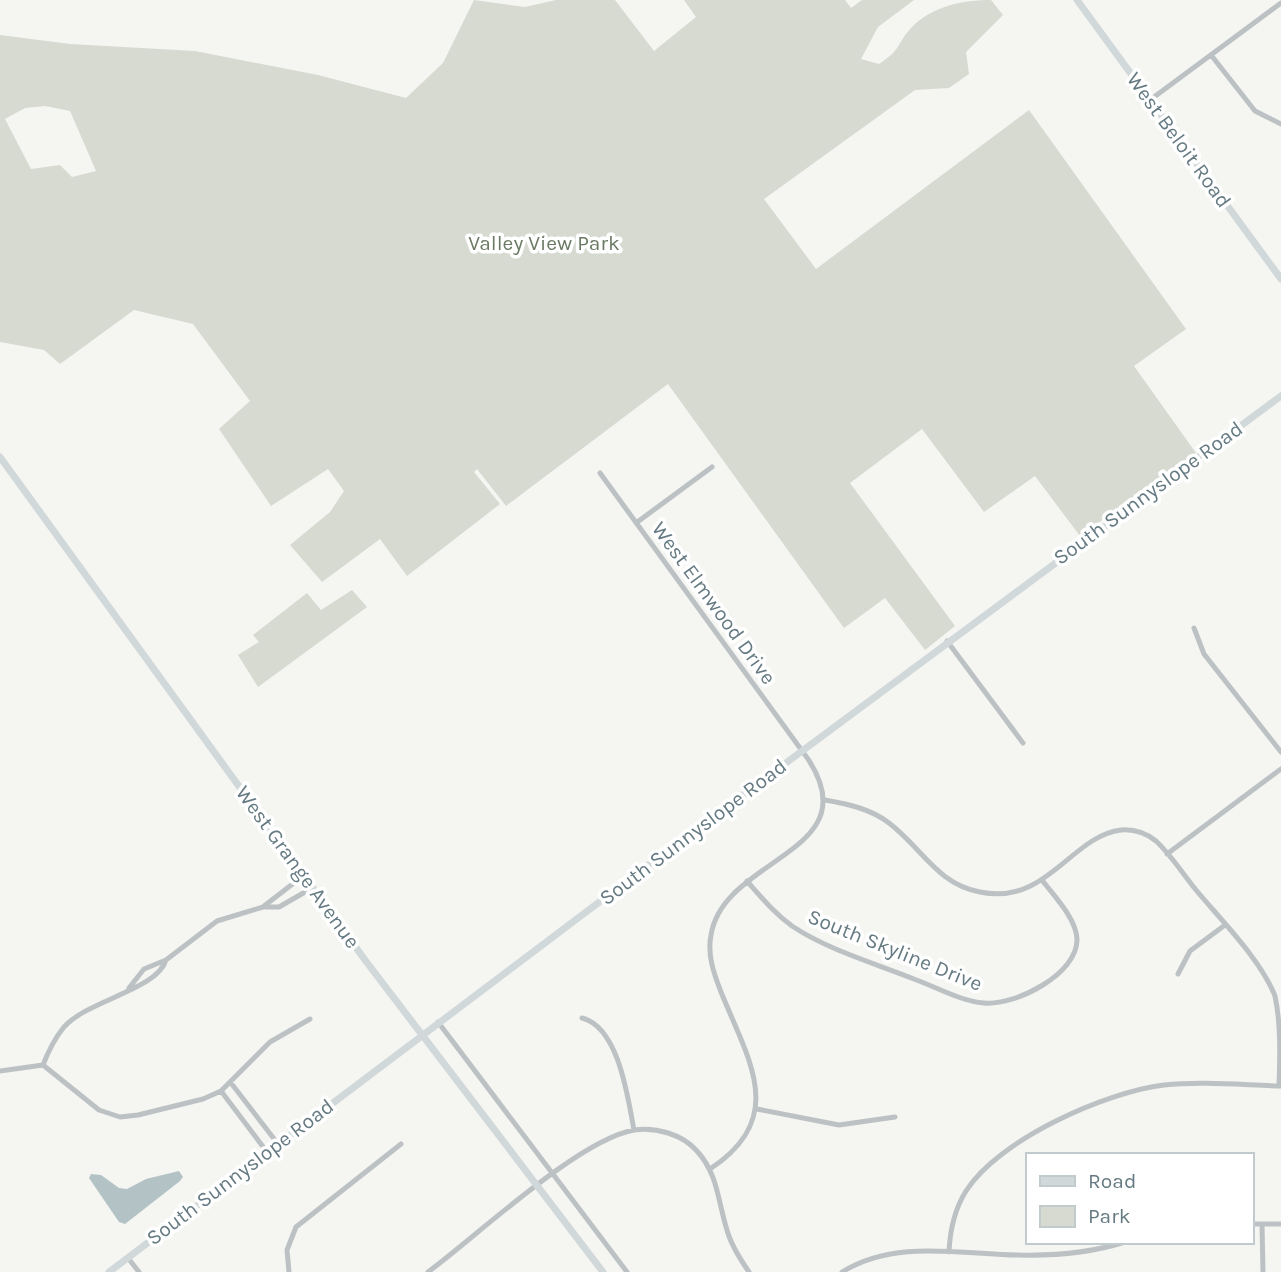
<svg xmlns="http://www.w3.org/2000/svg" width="1281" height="1272" font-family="Karla,sans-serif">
	<rect width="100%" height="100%" fill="#f5f5f2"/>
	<path fill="#d6dad1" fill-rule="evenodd" d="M474,0l51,7 31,-7h59l39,51 42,-34 -12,-17h161l6,8 11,-8h52l-36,27 -17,32 18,5c23,-15 17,-19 32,-36 21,-22 52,-28 80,-28l12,15 -37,37 3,22 -20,14 -34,2 -151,109 52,70 213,-159 157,219 -52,37 62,87 -116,83 -45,-60 -51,36 -62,-83 -72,54 105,143 -30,24 -40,-52 -41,30 -176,-244 -162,122 -29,-37 -3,3 26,32 -93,72 -27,-37 -58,43 -32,-37 40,-33 14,-21 -16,-22 -57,37 -52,-77 31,-28 -57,-77 -59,-14 -74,54 -16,-14 -44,-8v-307l70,9 125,7 123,24 88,23 37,-35zM45,106l25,5 26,60 -24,6 -12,-12 -29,4 -26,-50 20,-11z
		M352,590l15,17 -109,80 -20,-32 21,-13 -6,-7 54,-42 14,17z"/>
	<path fill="#b3c3c5" d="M179,1171l4,6 -3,4 -55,43 -6,-2 -30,-44 2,-4 10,1 18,13 8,1 19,-10z"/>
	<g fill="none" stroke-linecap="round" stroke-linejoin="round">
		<path stroke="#bcc2c4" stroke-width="5" d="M1211,55l44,56 26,13
			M1150,100l131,-97
			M600,473l208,286c62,94 -85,98 -97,176 -4,20 3,39 10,57 28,69 67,126 -11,177
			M636,523l76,-56
			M1194,628l10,26 77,98
			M947,641l76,102
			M825,800c23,4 46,9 64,23 33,25 48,61 91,69 67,14 91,-56 141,-62 13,-1 25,3 35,11 15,14 27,33 40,49 25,30 65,70 79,106 6,28 5,61 4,90
			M1167,854l114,-85
			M747,881c14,16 27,32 45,45 36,24 82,37 122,53 22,8 46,22 70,24 31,3 94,-29 93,-64 -1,-21 -23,-43 -35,-59
			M264,906l39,-30
			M1178,974l12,-23 35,-26
			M129,988l15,-19 22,-9 51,-39 46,-14h16l33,-19
			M582,1018c37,9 46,81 52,112
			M438,1022l189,250
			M43,1065l56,45 21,7 18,-2 65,-16 18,-8 49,-49 40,-23
			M0,1071l43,-6c5,-13 12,-27 21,-38 24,-27 93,-37 102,-67
			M231,1083l47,61
			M221,1091l46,61
			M757,1109l82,16 56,-8
			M1251,1224h30
			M1262,1224l1,48
			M949,1252c1,-22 5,-42 17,-61 32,-51 139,-99 198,-106 38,-4 78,0 117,1
			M128,1258l11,14
			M289,1272l-2,-22 9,-23 105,-83
			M428,1272c49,-36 150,-132 206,-142 22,-3 48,4 63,21 21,23 21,51 30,79 4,15 13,29 22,42
			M842,1272c53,-33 117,-18 176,-17 36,1 72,-2 107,-13"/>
		<path stroke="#d1d8da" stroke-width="7" d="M1077,0l204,279
			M0,457l365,503 238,312
			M109,1272l538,-406 634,-470"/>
	</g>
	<g text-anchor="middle" stroke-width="7" stroke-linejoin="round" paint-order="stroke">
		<g font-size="21" fill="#657a82" stroke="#fff">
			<text transform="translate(1179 140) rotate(54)" y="7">West Beloit Road</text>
			<text transform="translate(1148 493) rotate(-36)" y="7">South Sunnyslope Road</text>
			<text transform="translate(714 603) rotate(54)" y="7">West Elmwood Drive</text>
			<text transform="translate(693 832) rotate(-37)" y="7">South Sunnyslope Road</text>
			<text transform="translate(298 867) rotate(54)" y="7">West Grange Avenue</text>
			<text transform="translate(895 950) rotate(22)" y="7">South Skyline Drive</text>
			<text transform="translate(240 1172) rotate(-37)" y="7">South Sunnyslope Road</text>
		</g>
		<g font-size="21" fill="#6b7a64" stroke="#fff">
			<text x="544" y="250">Valley View Park</text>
		</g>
	</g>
	<rect x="1026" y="1153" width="228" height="91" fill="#ffffff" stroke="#c1cacd" stroke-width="2"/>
	<rect x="1040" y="1176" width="35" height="10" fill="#d1d8da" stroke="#c1cacd" stroke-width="2"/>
	<text x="1088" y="1188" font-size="21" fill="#657a82">Road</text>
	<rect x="1040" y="1206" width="35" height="21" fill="#d6dad1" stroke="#c1cacd" stroke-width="2"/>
	<text x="1088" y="1223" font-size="21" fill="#657a82">Park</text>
</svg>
